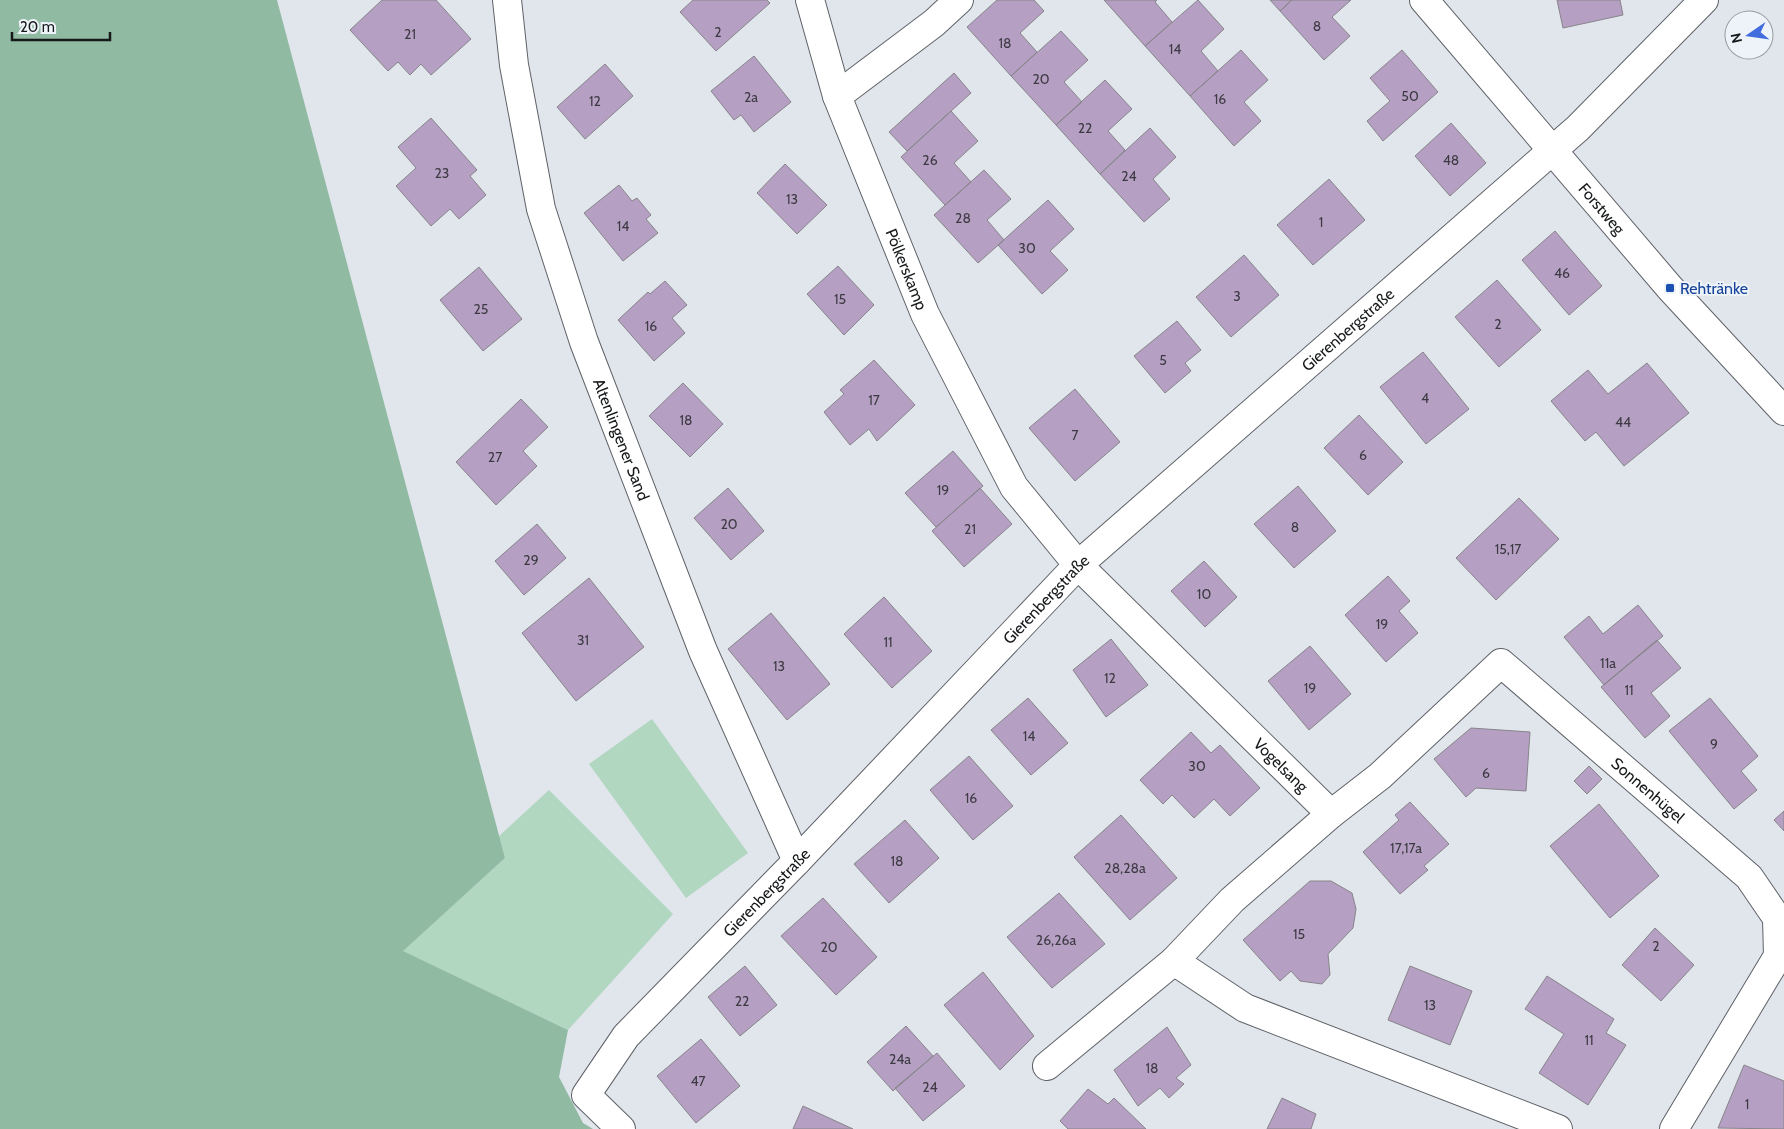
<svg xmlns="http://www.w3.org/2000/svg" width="1784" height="1129" font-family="Cabin,sans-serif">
	<rect width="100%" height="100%" fill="#e1e5ec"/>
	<path fill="#b1d7c1" d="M652,719l96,134 -62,45 -97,-134z
		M549,790l124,124 -105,116 -166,-79 103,-93 -6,-22z"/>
	<path fill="#91baa3" d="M0,0h277l228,858 -102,93 165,79 -9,47 24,46 10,6h-593z"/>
	<path fill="#b5a0c3" stroke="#87848a" d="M382,0h54l35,39 -40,36 -10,-11 -11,11 -12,-13 -10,9 -38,-41z
		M693,0h74l3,3 -54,48 -36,-39z
		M997,0h37l10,11 -24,22 17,19 -26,24 -44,-49z
		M1104,0h53l-2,2 17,20 -27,24z
		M1198,0l26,29 -23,22 17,20 -28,25 -45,-50z
		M1270,0h22l-12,11z
		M1292,0h59l-19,17 18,19 -26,24 -44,-49z
		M1557,0h63l3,15 -60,13z
		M1061,31l27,29 -24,22 18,20 -26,23 -45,-49z
		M1241,50l27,30 -24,22 17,19 -27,25 -44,-50z
		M1402,50l36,42 -55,49 -16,-20 23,-20 -20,-23z
		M754,56l37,46 -37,30 -13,-17 -7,5 -23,-29z
		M605,64l28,32 -48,43 -28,-32z
		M954,73l17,20 -64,58 -18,-19z
		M1105,80l27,29 -24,22 17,19 -25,24 -44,-49z
		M951,111l27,30 -24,22 17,19 -26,23 -44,-48z
		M431,118l46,52 -7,6 16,19 -27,24 -9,-10 -19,17 -35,-40 20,-18 -18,-21z
		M1451,123l35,40 -36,33 -35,-40z
		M1150,128l26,29 -23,22 17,20 -26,23 -44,-48z
		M785,164l42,41 -30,29 -40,-41z
		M984,170l27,29 -24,21 17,20 -26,23 -44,-48z
		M1329,179l36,41 -52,45 -36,-40z
		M619,185l13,16 5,-3 14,17 -5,4 12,14 -35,28 -39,-48z
		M1048,200l26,29 -24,22 18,19 -26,24 -44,-49z
		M1555,231l47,55 -33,29 -47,-55z
		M1244,255l35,40 -48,42 -35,-40z
		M838,266l36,39 -30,30 -37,-41z
		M479,267l43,52 -39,32 -43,-51z
		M1497,280l44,50 -42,37 -44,-50z
		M665,281l22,24 -15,13 13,15 -31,28 -36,-41 30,-28 2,2z
		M1177,321l24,29 -16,13 6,8 -26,22 -31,-37z
		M1423,352l46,57 -43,35 -46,-57z
		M874,360l41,45 -38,36 -8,-12 -19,16 -26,-33 20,-18 -4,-4z
		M1647,363l42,50 -65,53 -28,-34 -11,9 -34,-40 37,-31 20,24z
		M683,383l40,41 -33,33 -41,-41z
		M1075,389l45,53 -45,39 -46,-53z
		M521,399l27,28 -25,24 14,15 -41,39 -40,-43z
		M1359,415l44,47 -35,33 -44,-47z
		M953,451l30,35 -47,41 -31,-34z
		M1298,486l38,45 -42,37 -40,-44z
		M728,488l36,43 -33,29 -37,-42z
		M980,488l32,36 -48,43 -32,-36z
		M1519,498l40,41 -63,61 -40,-42z
		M537,524l29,34 -42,37 -29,-34z
		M1204,561l33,36 -32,30 -34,-36z
		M1388,576l22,25 -11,10 19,22 -32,29 -41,-47z
		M589,578l55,69 -68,54 -54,-68z
		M884,597l48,54 -40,37 -48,-54z
		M1638,605l25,31 -59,49 -40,-48 25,-21 14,18z
		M771,613l59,71 -43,36 -59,-71z
		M1111,639l37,46 -42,32 -33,-47z
		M1657,640l24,28 -30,25 19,23 -25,22 -44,-51z
		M1310,646l41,48 -42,36 -41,-49z
		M1028,698l40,45 -37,32 -40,-45z
		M1710,698l48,58 -17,15 16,19 -23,19 -65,-78z
		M1471,728l59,4 -4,59 -50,-3 -10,9 -32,-38z
		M1191,732l20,21 9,-8 40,43 -30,28 -16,-17 -20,19 -22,-23 -9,9 -23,-24z
		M969,756l44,50 -40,34 -43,-50z
		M1589,766l13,13 -15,15 -13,-13z
		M1410,802l39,42 -25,22 4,4 -28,24 -37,-42 36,-32 -4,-5z
		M1599,804l60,72 -49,42 -60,-72z
		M1784,811v20l-10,-11z
		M1121,815l56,63 -47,42 -56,-63z
		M905,820l34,38 -50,45 -35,-39z
		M1310,881h21l21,12 4,16 -3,19 -25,26 2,21 -8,9 -22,-3 -9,-10 -11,10 -37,-41z
		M1059,893l46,51 -53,44 -45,-51z
		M823,898l54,59 -41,38 -55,-59z
		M1655,928l39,37 -33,36 -39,-36z
		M745,966l32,39 -37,31 -32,-39z
		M1410,966l62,25 -22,54 -62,-25z
		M983,972l51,64 -34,34 -56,-65z
		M1547,976l67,43 -8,14 20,12 -38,60 -49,-32 25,-39 -39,-25z
		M906,1026l27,30 -40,35 -26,-29z
		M1167,1027l24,38 -15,13 8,6 -15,14 -9,-10 -22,18 -24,-36z
		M701,1039l39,47 -44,37 -39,-47z
		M937,1053l28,33 -42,35 -28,-33z
		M1744,1065l40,16v48l-66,-1z
		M1088,1089l20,15 6,-6 32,31h-78l-8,-8z
		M1282,1098l34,16 -5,15h-44z
		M803,1106l50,23h-60z"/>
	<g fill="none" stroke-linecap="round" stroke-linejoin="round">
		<g stroke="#5e6267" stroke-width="30">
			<g id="street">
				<path id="s1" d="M507,0l7,65 27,144 43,133 119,309 94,210"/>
				<path d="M810,0l27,96"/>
				<path id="s2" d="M959,0l-25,23 -97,73 88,218 89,173 64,78 253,249 -99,86 -58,61 71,47 313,121"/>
				<path id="s3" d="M1424,0l246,288 114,123"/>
				<path id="s4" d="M1331,814l49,-38 121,-113 248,214 28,41 1,38 -104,173"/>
				<path d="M1047,1066l127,-105"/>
				<path id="s5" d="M621,1129l-35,-34 40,-59 171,-175 281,-296 500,-437 126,-128"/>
			</g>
		</g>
		<use href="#street" stroke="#fff" stroke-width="28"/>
	</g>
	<rect fill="#1a4fb4" stroke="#eef3f9" stroke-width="2" x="1665" y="283" width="10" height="10" rx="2.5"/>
	<g text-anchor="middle" stroke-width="4" stroke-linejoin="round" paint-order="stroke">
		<g font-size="14" fill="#3e3a44">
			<text x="1317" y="31">8</text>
			<text x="718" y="37">2</text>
			<text x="410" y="39">21</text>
			<text x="1005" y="48">18</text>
			<text x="1175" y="54">14</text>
			<text x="1041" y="84">20</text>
			<text x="1410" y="101">50</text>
			<text x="751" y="102">2a</text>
			<text x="1220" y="104">16</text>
			<text x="595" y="106">12</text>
			<text x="1085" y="133">22</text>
			<text x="930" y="165">26</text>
			<text x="1451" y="165">48</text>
			<text x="442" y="178">23</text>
			<text x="1129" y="181">24</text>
			<text x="792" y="204">13</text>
			<text x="963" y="223">28</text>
			<text x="1321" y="227">1</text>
			<text x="623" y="231">14</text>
			<text x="1027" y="253">30</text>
			<text x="1562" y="278">46</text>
			<text x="1237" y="301">3</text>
			<text x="840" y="304">15</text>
			<text x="481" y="314">25</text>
			<text x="1498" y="329">2</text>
			<text x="651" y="331">16</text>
			<text x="1163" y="365">5</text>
			<text x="1425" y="403">4</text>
			<text x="874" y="405">17</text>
			<text x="686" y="425">18</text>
			<text x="1623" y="427">44</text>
			<text x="1075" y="440">7</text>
			<text x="1363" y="460">6</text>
			<text x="495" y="462">27</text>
			<text x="943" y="495">19</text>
			<text x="729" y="529">20</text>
			<text x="1295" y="532">8</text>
			<text x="970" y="534">21</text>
			<text x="1508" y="554">15,17</text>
			<text x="531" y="565">29</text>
			<text x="1204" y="599">10</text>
			<text x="1382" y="629">19</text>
			<text x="583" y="645">31</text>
			<text x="888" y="647">11</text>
			<text x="1608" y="668">11a</text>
			<text x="779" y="671">13</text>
			<text x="1110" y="683">12</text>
			<text x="1310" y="693">19</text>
			<text x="1629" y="695">11</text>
			<text x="1029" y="741">14</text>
			<text x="1714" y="749">9</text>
			<text x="1197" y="771">30</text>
			<text x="1486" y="778">6</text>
			<text x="971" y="803">16</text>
			<text x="1406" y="853">17,17a</text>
			<text x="897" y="866">18</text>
			<text x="1125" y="873">28,28a</text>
			<text x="1299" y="939">15</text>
			<text x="1056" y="945">26,26a</text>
			<text x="1656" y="951">2</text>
			<text x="829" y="952">20</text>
			<text x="742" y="1006">22</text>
			<text x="1430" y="1010">13</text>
			<text x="1589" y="1045">11</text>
			<text x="900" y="1064">24a</text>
			<text x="1152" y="1073">18</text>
			<text x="698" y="1086">47</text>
			<text x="930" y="1092">24</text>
			<text x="1747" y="1109">1</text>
		</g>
		<g font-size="16" fill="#16181a" stroke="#eef3f9">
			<text dy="6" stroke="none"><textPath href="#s3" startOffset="274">Forstweg</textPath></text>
			<text dy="6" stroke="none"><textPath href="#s2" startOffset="342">Pölkerskamp</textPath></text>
			<text dy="6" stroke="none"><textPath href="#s5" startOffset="1131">Gierenbergstraße</textPath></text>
			<text dy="6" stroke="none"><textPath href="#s1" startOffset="456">Altenlingener Sand</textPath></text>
			<text dy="6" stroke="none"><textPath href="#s5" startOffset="726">Gierenbergstraße</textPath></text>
			<text dy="6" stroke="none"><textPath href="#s2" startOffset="971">Vogelsang</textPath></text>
			<text dy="6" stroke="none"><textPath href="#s4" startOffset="422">Sonnenhügel</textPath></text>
			<text dy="6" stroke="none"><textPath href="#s5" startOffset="321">Gierenbergstraße</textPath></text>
		</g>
		<g font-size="16" fill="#164399" stroke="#eef3f9" text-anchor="start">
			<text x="1680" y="294">Rehtränke</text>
		</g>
	</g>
	<g transform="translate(1749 35) rotate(257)"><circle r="24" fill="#eef3f9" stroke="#989ba0"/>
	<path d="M0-4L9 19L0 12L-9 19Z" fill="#416cdd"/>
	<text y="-8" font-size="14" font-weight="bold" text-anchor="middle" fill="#16181a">N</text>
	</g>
	<path d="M12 32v8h98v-8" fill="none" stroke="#16181a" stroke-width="2.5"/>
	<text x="20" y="32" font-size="15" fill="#16181a" stroke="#eef3f9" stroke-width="4" paint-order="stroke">20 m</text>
</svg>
